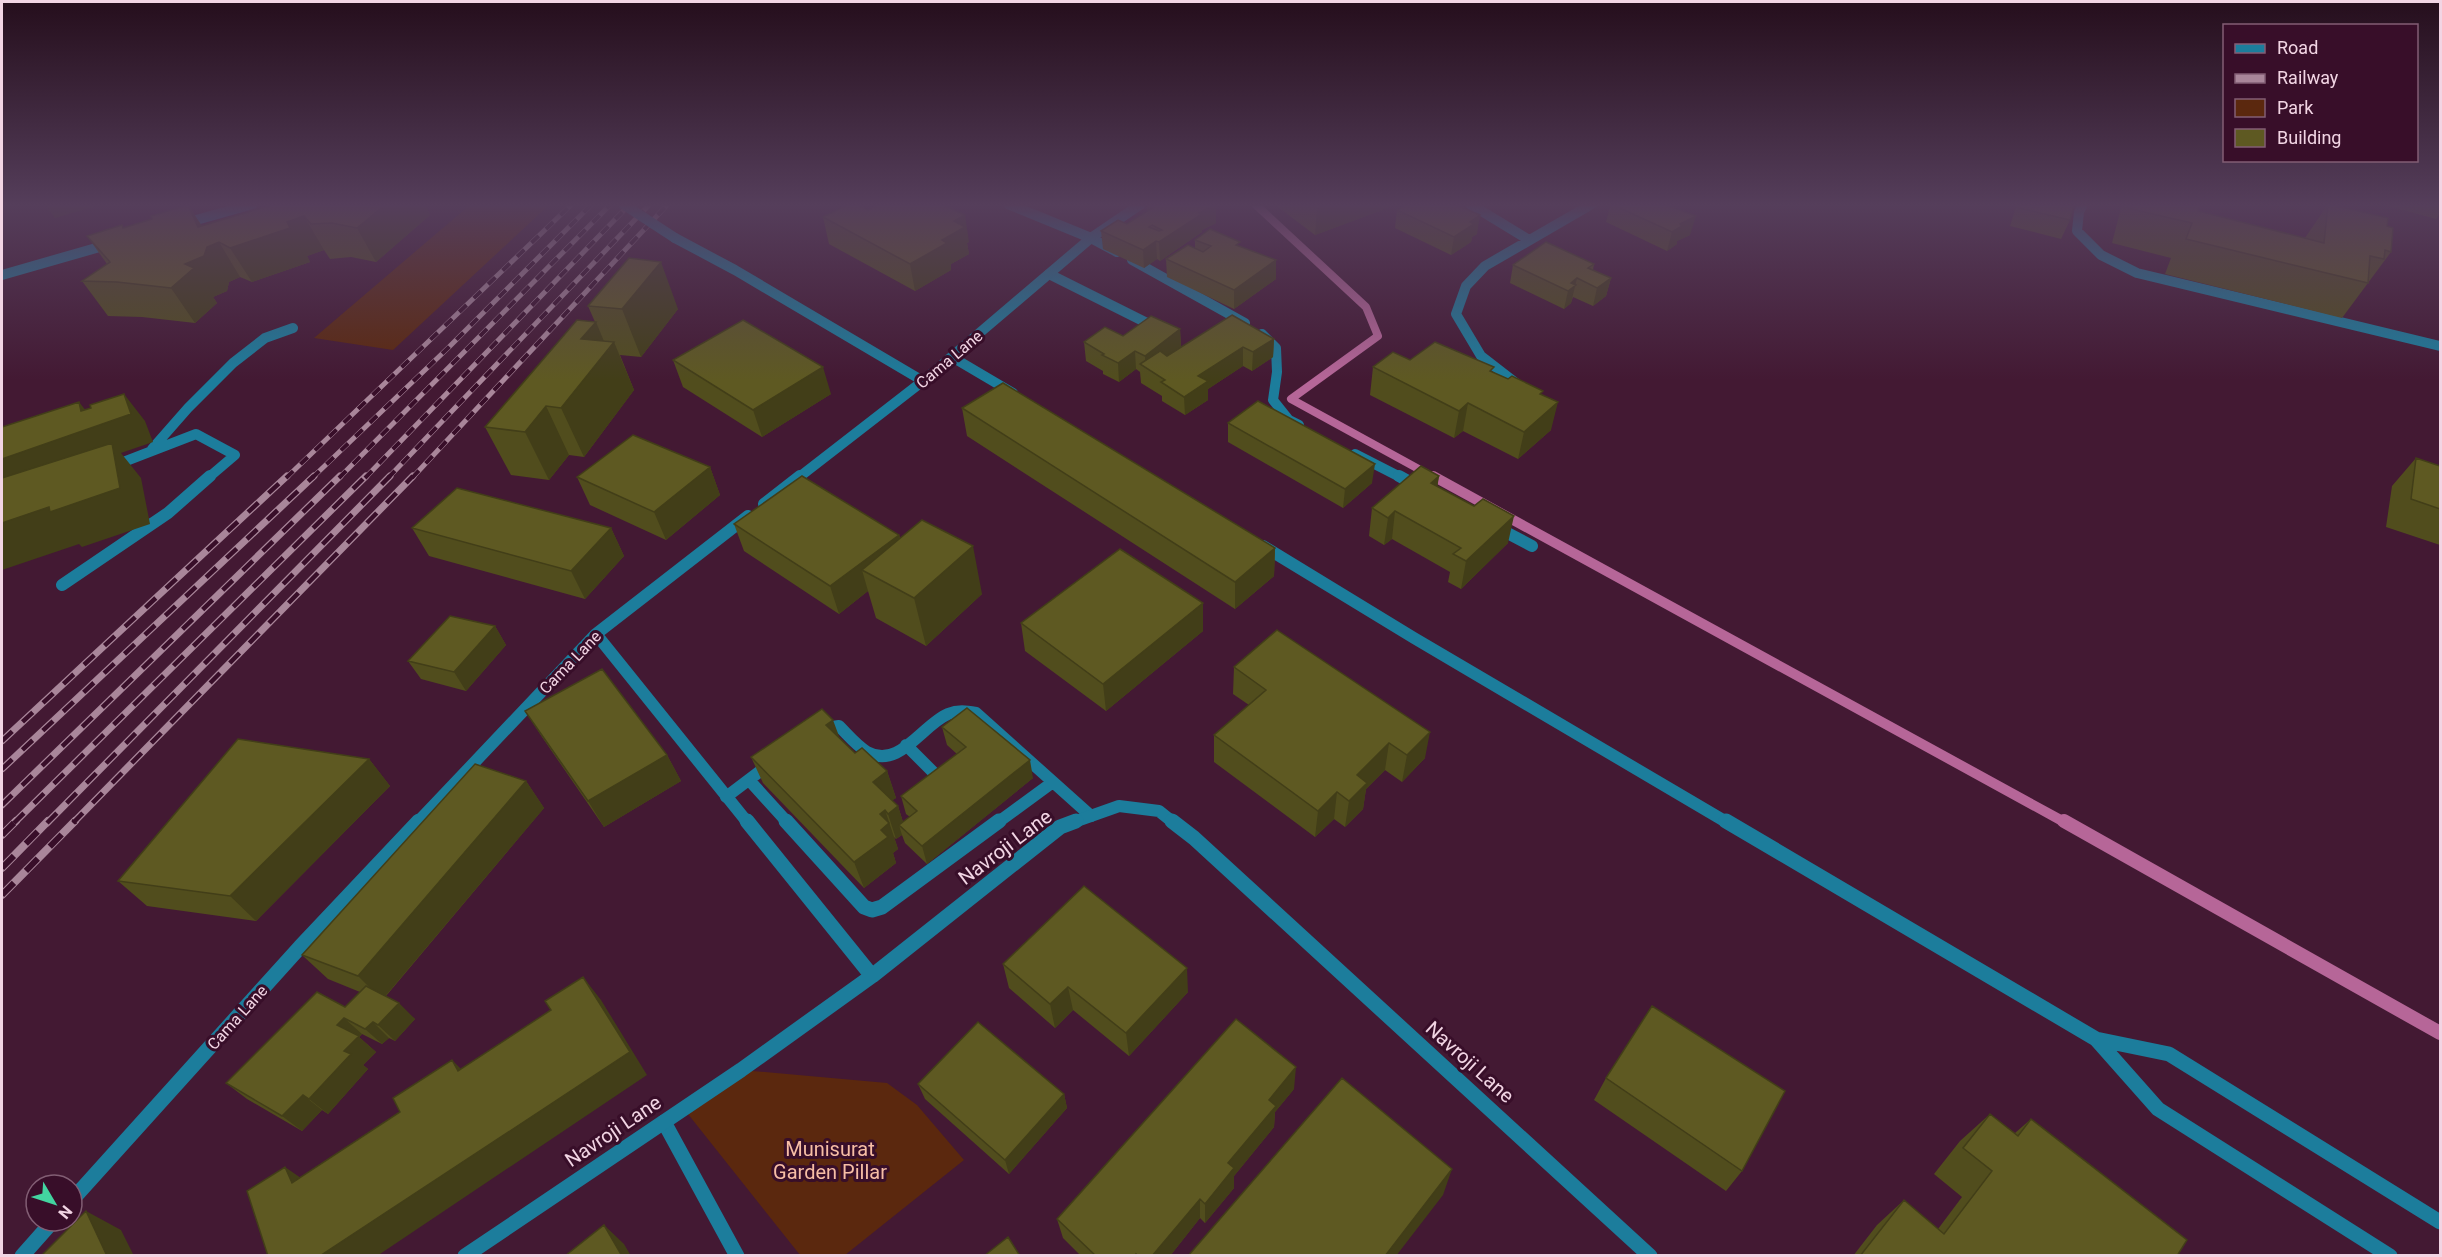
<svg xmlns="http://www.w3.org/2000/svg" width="2442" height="1257" font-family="Roboto,sans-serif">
	<rect width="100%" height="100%" fill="#431933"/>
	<path fill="#5b280e" d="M471,204h79l-157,146 -79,-12z
		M741,1070l146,13 30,22 47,55 -119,95h-45l-116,-146z"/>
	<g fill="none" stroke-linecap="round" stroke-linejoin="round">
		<path stroke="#b66698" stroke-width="8" d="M1255,204l111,103 12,29 -87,63 144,79"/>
		<path stroke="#b66698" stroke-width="10" d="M1433,476l633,347"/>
		<path stroke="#b66698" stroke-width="14" d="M2064,821l376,212"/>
		<path stroke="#1c7d9c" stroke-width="15" d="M664,1122l73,134"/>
		<path stroke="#1c7d9c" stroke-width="10" d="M1470,204l59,36
			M2083,204l-4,8 -2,19 24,24 36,18 303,73
			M182,224l71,-20
			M675,238l60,32 188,111
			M1117,252l-26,-14 50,-34
			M1132,260l113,63
			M1049,274l100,50 2,4 -4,4
			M2,275l108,-31
			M1262,334l14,14 1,24 -4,28 16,20 10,5
			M952,357l61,36
			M1521,387l-40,-31 -25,-42 10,-28 19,-20 107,-62
			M152,449l36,-41 45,-45 32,-25 28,-10
			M1355,454l47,24
			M113,466l83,-32 39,21 -27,23"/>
		<path stroke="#1c7d9c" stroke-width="12" d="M1399,476l20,11
			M1496,527l36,19
			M1263,546l151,92 314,185
			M62,585l106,-72 42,-37
			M820,729l19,-3c9,9 17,19 28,26 32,18 55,-27 81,-38 10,-4 18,-3 28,-1l115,103
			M906,745l33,33
			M749,780l39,43
			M726,797l45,-34
			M997,823l56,-41"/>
		<path stroke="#1c7d9c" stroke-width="15" d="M786,821l78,86 8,3 10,-3 117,-86
			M1726,821l370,218 73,15 271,168
			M2096,1039l62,70 232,147"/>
		<path stroke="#1c7d9c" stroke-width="10" d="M798,478l125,-97 168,-143 -83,-34"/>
		<path stroke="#1c7d9c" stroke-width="12" d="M764,504l36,-28
			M596,634l152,189
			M417,823l179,-189 152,-118
			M1071,823l48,-17 40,5 15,12"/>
		<path stroke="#1c7d9c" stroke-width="15" d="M747,821l125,155
			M1172,821l22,17 456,418
			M72,1200l228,-253 119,-126
			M22,1256l31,-35
			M465,1256l276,-186 131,-94 188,-149 16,-6"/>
		<g stroke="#a9869a" stroke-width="5">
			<path id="rail-far2" d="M286,478l286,-274
				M312,478l136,-130 144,-144
				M339,478l272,-274
				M365,478l265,-274
				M388,478l262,-274
				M412,478l256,-274"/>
		</g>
		<g stroke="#a9869a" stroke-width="7">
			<path id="rail-far1" d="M2,741l285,-265
				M2,769l312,-293
				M2,805l338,-329
				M14,823l352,-347
				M47,823l343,-347
				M73,823l340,-347"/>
		</g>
		<g stroke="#a9869a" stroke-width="8">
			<path id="rail" d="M2,835l14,-14
				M2,868l46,-47
				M2,895l73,-74"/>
		</g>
		<use href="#rail-far2" stroke="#380e29" stroke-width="4" stroke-dasharray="10" stroke-linecap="butt"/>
		<use href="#rail-far1" stroke="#380e29" stroke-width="4.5" stroke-dasharray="14" stroke-linecap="butt"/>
		<use href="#rail" stroke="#380e29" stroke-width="6" stroke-dasharray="17" stroke-linecap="butt"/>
		<path stroke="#1c7d9c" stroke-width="10" d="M623,204l52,34"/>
	</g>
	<path fill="#514d1d" d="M275,204h150l5,11 -54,47 -25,-5 -21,2 -6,-9 -17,6 3,6 -58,20 -12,-5 -11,5 -2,9 -14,6 4,6 -22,20 -53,-6 -34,-1 -26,-35 25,-17 -20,-28 36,-8 29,-9 36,-14 14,21z
		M1147,204h69v19l-14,7v2l-42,29 -3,-2 -13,9 -41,-19 -2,-18 26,-7 20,-13z
		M1274,204h124l-83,31z
		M1611,204l79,31 -13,6v3l-10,7 -61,-29z
		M2017,204h57l-4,16 -9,19 -51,-13z
		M2122,204h78l-2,7 107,27 23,-34 59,22 4,26 -49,66 -177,-44 6,-16 -59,-15z
		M2381,204h59v9l-4,6z
		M868,210l101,32 -2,1 2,11 -18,10v6l-36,21 -86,-47 -6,-27z
		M1397,210l80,24 -5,3 -1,5 -20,13 -56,-27z
		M1195,240l45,7 36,32 -42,30 -67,-32 -1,-18 29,-11z
		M1594,264l-1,6 18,8 -5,18 -13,10 -20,-9 -2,6 -7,6 -54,-26 3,-18z
		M588,306l90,3 -37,48 -21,-2 14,35 -50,67 -15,-2 -20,25 -38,-5 -26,-48 110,-105z
		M1180,329l1,18 93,-8 -1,18 -21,14 -9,-5 -35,23v11l-23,15 -23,-14v-5l-21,-13 -1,-11 -4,-3 -17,13 -16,-8v-3l-17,-10 -2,-19z
		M673,360l158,34 -69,43 -79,-50z
		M1410,360l83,12 50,23 8,35 -33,29 -55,-28 -9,7 -84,-43 3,-28z
		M962,408l313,140 -1,28 -39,33 -268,-173z
		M1228,423l144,60 -29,25 -115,-66z
		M2416,458l24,8v79l-54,-18 6,-41z
		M710,467l10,28 -54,45 -76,-35 -13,-28z
		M1439,476l-2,10 71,57 -47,46 -13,-7 2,-10 -58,-33 -8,6 -15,-9 3,-28z
		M734,524l165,11 1,3 82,56 -56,52 -50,-28 -8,-27 -29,23 -95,-63z
		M412,528h199l13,28 -39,43 -156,-43z
		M1021,623l182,8 -97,80 -81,-60z
		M495,626l11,19 -40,46 -45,-12 -13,-18z
		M1234,667l191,91 -23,24 -17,-12 -19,19 -3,20 -18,18 -11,-8 -19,18 -101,-75v-27l35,-30 -16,-11z
		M525,711l142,44 14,26 -77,46 -62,-90z
		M942,727l91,51 -106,86 -22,-21 -3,-8 -6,4 -2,-2 4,12 -5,4 3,10 -32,25 -101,-105 -12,-26 88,-20 16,16 32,18 9,27 -4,2 6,6 5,16 7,-5 -4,-3 -5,-18 56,-42 -10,-9z
		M369,759l21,27 -134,135 -109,-15 -29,-25z
		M526,781l18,27 -158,188 29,23 -20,22 -6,-3 -7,6 -20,-10 -3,3 17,15 -13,13 5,4 -40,45 -6,-4 -20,21 -55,-32 -21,-16 119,-76 15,-15 -32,-13 -26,-24z
		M1003,964l185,28 -59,64 -56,-46 -18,18 -46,-40z
		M1606,1078l136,93 -16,20 -132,-91z
		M918,1084l146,10 3,14 -58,66 -84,-75z
		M1294,1089l-19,23 -1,15 -40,49v12l-29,35 -5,-5 -30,38h-89l-18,-18 -6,-19z
		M1990,1114l25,19 16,-14 146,137h-324l24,-31 27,-25 34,29 24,-32 -28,-23 26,-33z"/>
	<path fill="#423e18" d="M45,204h58l-48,14z
		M386,204h39l5,11 -54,47 -19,-34z
		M1216,204v19l-14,7v2l-42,29 -1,-19 40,-29z
		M1329,204h69l-83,31 2,-27z
		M188,205l22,34 9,3 21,35 -11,5 -2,9 -14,6 4,6 -22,20 -24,-35 14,-24 13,-37z
		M965,215l4,27 -2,1 2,11 -18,10v6l-36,21 -5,-27 32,-24 12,-19z
		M1480,215l-3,19 -5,3 -1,5 -20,13 3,-18 16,-15z
		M304,216l20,34 -17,6 3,6 -58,20 -22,-34 57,-26z
		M1696,216l-6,19 -13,6v3l-10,7 5,-19 8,-8z
		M1156,241l1,18 -13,9 -1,-18z
		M1276,260v19l-42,30v-19z
		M661,262l17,47 -37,48 -19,-48z
		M1577,278l-6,25 -7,6 4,-18 3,-8z
		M1611,278l-5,18 -13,10 4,-18z
		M596,322l12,29 6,-9 20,48 -50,67 -23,-49 20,-69z
		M1180,329l1,19 -36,19v-11z
		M1274,339l-1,18 -21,14 1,-19z
		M1243,347v19l-35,23v11l-23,15 -1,-18 14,-21z
		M1135,351l1,18 -17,13 -1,-19z
		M823,367l8,27 -69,43 -9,-27z
		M124,394l21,27 8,21 -32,11 20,25 9,46 -68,23 -3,-3 -77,26v-111l79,-48 -2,-9 19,24z
		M1558,402l-7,28 -33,29 6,-27z
		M1468,403l-5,28 -9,7 5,-27z
		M546,406l23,49 -20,25 -24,-48z
		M1375,464l-3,19 -29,25 2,-19z
		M710,467l10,28 -54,45 -12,-28z
		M1439,476l-4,27 -4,-20z
		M1395,511l-3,28 -8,6 4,-27z
		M1514,516l-6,27 -47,46 5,-28z
		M611,528l13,28 -39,43 -14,-28z
		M899,535l7,27 -44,8 6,21 -29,23 -9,-28z
		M973,546l9,48 -56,52 -12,-48z
		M1275,548l-1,28 -39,33v-27z
		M1203,603v28l-97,80 -3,-27z
		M495,626l11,19 -40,46 -12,-19z
		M833,720l10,27 -17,-22z
		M1430,732l-5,26 -23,24 5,-27z
		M1389,743l-4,27 -19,19 -3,20 -18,18 4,-26 8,-26z
		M667,755l14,26 -77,46 -16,-26z
		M369,759l21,27 -134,135 -26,-25z
		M1030,760l3,18 -106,86 -5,-18z
		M887,771l9,27 -14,10 -9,-26z
		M526,781l18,27 -162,192 -24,-24z
		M1337,792l-3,27 -19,18 3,-26z
		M898,806l8,26 -7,-7 3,10 -6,4 -8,-25z
		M885,810l13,39 -5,4 3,10 -32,25 -10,-26 27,-32 -1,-16z
		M1187,968l1,24 -59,64 -3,-23z
		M583,977l18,23 46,75 -270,181h-57z
		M1068,987l5,23 -18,18 -5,-24z
		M399,1003l16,16 -20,22 -17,-16z
		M344,1018l18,16 -3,3 17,15 -13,13 5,4 -40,45 -19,-15 35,-48 -7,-26z
		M373,1022l16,16 -7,6 -17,-15z
		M452,1060l22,22 -16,-11z
		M1296,1067l-2,22 -19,23 -1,15 -40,49v12l-29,35v-19l23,-41 41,-63z
		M1064,1094l3,14 -58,66 -4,-14z
		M303,1095l19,15 -20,21 -20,-15z
		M285,1167l29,20 -22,-4z
		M1452,1169l-9,26 -47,61h-11z
		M1200,1199v19l-30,38h-18z
		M86,1211l35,19 13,26h-27z
		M604,1225l20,19 7,12h-9z"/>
	<path fill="#5e5922" stroke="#423e18" stroke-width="1.5" fill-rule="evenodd" d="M275,204h111l-29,24 -25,-5 -21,1 -7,-8 -17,6 3,6 -60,20 -11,-6 -12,5 -3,9 -19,8 9,4 -23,20 -54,-6 -35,-1 28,-19 -23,-26 35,-11 1,3 29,-9 -1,-3 37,-11 10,22z
		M849,204h7l12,6 11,-6h63l23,11 -11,6 11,6 -23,13 5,3 -37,21 -87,-47z
		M1147,204h69l-17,9 3,1 -43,28 -3,-1 -13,9 -42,-19 17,-11 9,4 27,-17zM1152,225l10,5 -3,1 -10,-4z
		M1310,204h19l-12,4z
		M1407,204h47l26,11 -10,7 4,2 -20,13 -57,-27z
		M1611,204h53l32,12 -16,8 2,2 -10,6z
		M2020,204h54l-4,16 -51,-12z
		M2132,204h68l-2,7 126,32 4,-39 60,14 -1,8 6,2 -2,24 -6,-2 -1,9 -14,-3 -2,27 -182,-44 6,-16 -61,-14z
		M1210,229l30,13 -4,3 40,15 -42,30 -68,-31 22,-14 15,7 8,-6 -16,-6z
		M1546,242l48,22 -6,4 23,10 -14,10 -20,-10 -6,5 5,2 -8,6 -55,-26z
		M629,258l32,4 -39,47 -34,-3z
		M1232,315l42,24 -21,13 -10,-5 -45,29 10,5 -24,16 -23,-15 4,-2 -25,-16 20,-13 7,5z
		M1151,316l29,13 -35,27 -10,-5 -17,12 -16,-8 2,-1 -20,-12 21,-15 18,9z
		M577,320l19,2 -15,17 33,3 -53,66 -15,-2 -21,26 -40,-5z
		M743,320l80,47 -70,43 -80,-50z
		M1435,342l59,25 -4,4 18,8 4,-3 31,15 -3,3 18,8 -34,30 -56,-29 -9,8 -86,-44 20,-15 17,8z
		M1003,383l272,165 -40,34 -273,-174z
		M124,394l7,20 -129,45v-32l77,-25 2,9 10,-3 -1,-3z
		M1258,401l117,63 -30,25 -117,-66z
		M633,435l77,32 -56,45 -77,-35z
		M112,443l8,45 -70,24 -1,-5 -47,16v-45z
		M2416,458l24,8v43l-29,-10z
		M1421,466l18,10 -8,7 43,23 9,-7 31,17 -48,45 -13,-7 8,-6 -66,-37 -7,7 -16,-10z
		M802,476l97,59 -69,51 -96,-62z
		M457,488l154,40 -40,43 -159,-43z
		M922,520l51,26 -59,52 -52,-28z
		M1120,549l83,54 -100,81 -82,-61z
		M450,616l45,10 -41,46 -46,-11z
		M1277,630l153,102 -23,23 -18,-12 -32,32 10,8 -18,18 -12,-9 -19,19 -104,-76 52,-45 -32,-23z
		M602,669l65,86 -79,46 -63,-90z
		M967,708l63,52 -108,86 -23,-21 18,-14 -16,-15 65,-49 -24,-20z
		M822,709l11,11 -7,5 29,28 7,-5 25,23 -14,11 25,24 -10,8 -3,-4 -5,4 9,9 -8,7 7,7 -34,25 -103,-105z
		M238,739l131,20 -139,137 -112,-15z
		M475,764l51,17 -168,195 -56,-21z
		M1084,886l103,82 -61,65 -58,-46 -18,17 -47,-40z
		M583,977l47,75 -310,204h-52l-21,-65 38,-24 7,16 108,-71 -7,-14 59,-38 6,11 93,-61 -6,-9z
		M366,986l33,17 -21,22 -5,-3 -8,7 -21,-11 -7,7 22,11 -15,15 7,3 -42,45 -6,-4 -21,21 -56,-33 91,-91 28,15z
		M1652,1006l133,85 -43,80 -136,-93z
		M1236,1019l60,48 -27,33 7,6 -48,57 6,5 -29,36 -5,-5 -48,57h-14l-2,-2 -1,2h-39l-39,-37z
		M978,1022l86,72 -59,66 -87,-76z
		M1342,1078l110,91 -67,87h-197z
		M1990,1114l28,22 13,-17 156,121 -10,16h-317l44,-56 40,34 48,-63 -29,-23z
		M86,1211l21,45h-66z
		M604,1225l18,31h-57z
		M1008,1237l12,19h-36z"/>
	<linearGradient id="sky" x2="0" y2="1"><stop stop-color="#250e1c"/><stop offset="0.54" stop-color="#553e5b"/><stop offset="1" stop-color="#553e5b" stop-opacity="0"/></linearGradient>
	<rect width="2442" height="380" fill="url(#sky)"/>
	<g text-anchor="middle" stroke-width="6" stroke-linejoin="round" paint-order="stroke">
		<g font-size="16" fill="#f2d5e4" stroke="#380e29">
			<text transform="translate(949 359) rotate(-40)" y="6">Cama Lane</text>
			<text transform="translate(570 662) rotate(-46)" y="6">Cama Lane</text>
			<text transform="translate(237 1017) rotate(-48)" y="6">Cama Lane</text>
		</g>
		<g font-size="20" fill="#f2d5e4" stroke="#380e29">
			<text transform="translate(1005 847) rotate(-37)" y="7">Navroji Lane</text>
			<text transform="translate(1470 1062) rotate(42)" y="7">Navroji Lane</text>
			<text transform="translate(613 1131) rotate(-34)" y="7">Navroji Lane</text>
		</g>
		<g font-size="20" fill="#f7bea5" stroke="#380e29">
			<text x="830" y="1156">Munisurat<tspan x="830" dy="23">Garden Pillar</tspan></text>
		</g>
	</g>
	<rect width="2442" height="1257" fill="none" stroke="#f2d5e4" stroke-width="6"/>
	<rect x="2223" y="24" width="195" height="138" fill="#380e29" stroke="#825e74" stroke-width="1.5"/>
	<rect x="2235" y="44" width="30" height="9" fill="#1c7d9c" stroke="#825e74" stroke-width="1.5"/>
	<text x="2277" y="54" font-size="18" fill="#f2d5e4">Road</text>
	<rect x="2235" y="74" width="30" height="9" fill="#a9869a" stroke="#825e74" stroke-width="1.5"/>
	<text x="2277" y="84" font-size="18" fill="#f2d5e4">Railway</text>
	<rect x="2235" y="99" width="30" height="18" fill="#5b280e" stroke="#825e74" stroke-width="1.5"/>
	<text x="2277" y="114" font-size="18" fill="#f2d5e4">Park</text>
	<rect x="2235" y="129" width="30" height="18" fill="#5e5922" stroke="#825e74" stroke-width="1.5"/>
	<text x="2277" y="144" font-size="18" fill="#f2d5e4">Building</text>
	<g transform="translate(54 1203) rotate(129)"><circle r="28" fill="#380e29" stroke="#825e74" stroke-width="1.5"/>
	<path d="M0-4.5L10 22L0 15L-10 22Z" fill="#43d4a0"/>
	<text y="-9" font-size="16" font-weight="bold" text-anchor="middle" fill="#f2d5e4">N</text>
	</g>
</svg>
